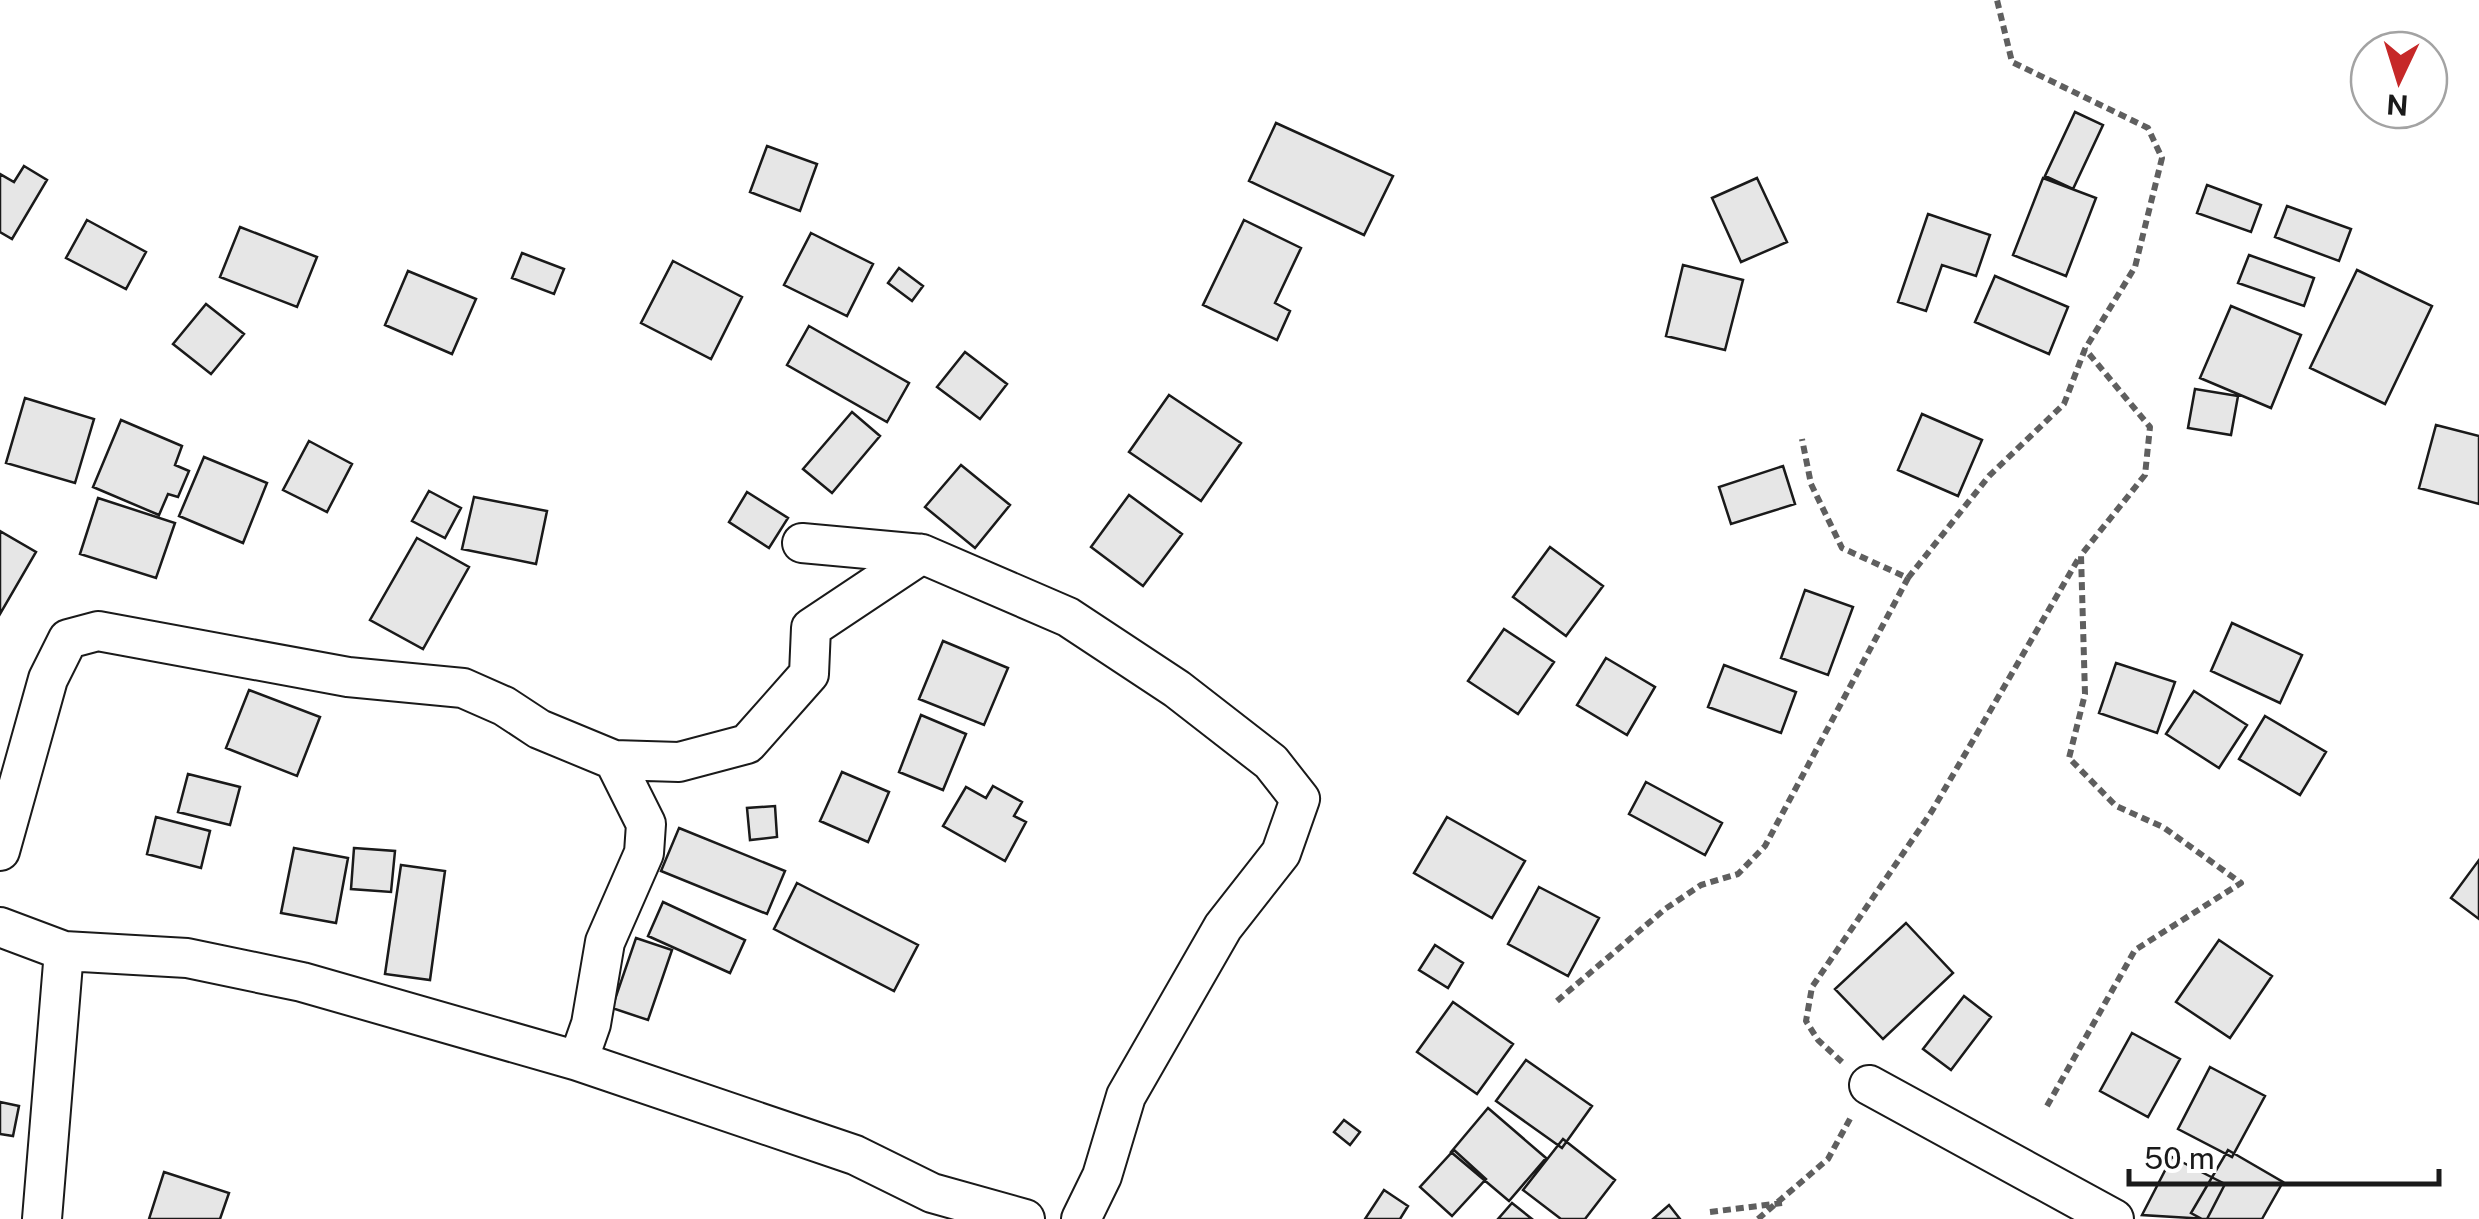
<svg xmlns="http://www.w3.org/2000/svg" width="2479" height="1219" font-family="'Public Sans',sans-serif">
	<rect width="100%" height="100%" fill="#fff"/>
	<path fill="#e6e6e6" stroke="#1a1a1a" stroke-width="2.5" d="M2075,112l28,13 -30,64 -28,-13z
		M1276,123l117,53 -29,59 -115,-54z
		M767,146l50,18 -17,47 -50,-19z
		M24,166l23,14 -35,59 -12,-7v-58l14,8z
		M1757,178l30,64 -46,20 -29,-64z
		M2043,178l53,20 -30,78 -53,-21z
		M2207,185l54,20 -10,27 -54,-19z
		M2287,206l64,23 -12,32 -64,-24z
		M1928,214l62,21 -14,41 -34,-11 -16,46 -28,-9z
		M87,220l59,32 -20,37 -60,-31z
		M1244,220l57,28 -26,55 15,8 -13,29 -74,-35z
		M240,227l77,30 -20,50 -77,-30z
		M811,233l62,31 -26,52 -63,-31z
		M522,253l42,16 -10,25 -42,-16z
		M2249,255l65,23 -10,28 -66,-23z
		M673,261l69,36 -31,62 -70,-36z
		M1683,265l60,15 -18,70 -59,-14z
		M899,268l24,18 -11,15 -24,-18z
		M2357,270l75,36 -47,98 -75,-36z
		M408,271l68,28 -24,55 -67,-29z
		M1995,276l73,31 -19,47 -74,-32z
		M206,304l38,30 -33,40 -38,-30z
		M2231,306l70,29 -30,73 -71,-30z
		M809,326l100,57 -22,39 -100,-57z
		M965,352l42,32 -27,35 -43,-32z
		M2195,389l43,7 -7,39 -43,-7z
		M1169,395l72,48 -40,58 -72,-49z
		M25,398l69,21 -19,64 -69,-20z
		M852,412l28,24 -48,57 -29,-24z
		M1922,414l60,26 -24,56 -60,-26z
		M121,420l61,26 -7,19 14,6 -11,26 -10,-3 -9,21 -66,-28z
		M2436,425l43,11v68l-60,-16z
		M309,441l43,23 -25,48 -44,-22z
		M204,457l63,26 -24,60 -64,-27z
		M961,465l49,40 -35,43 -50,-41z
		M1783,466l12,38 -64,20 -12,-37z
		M429,491l32,17 -16,30 -33,-17z
		M747,492l41,26 -19,30 -40,-26z
		M1129,495l53,39 -39,52 -52,-39z
		M474,497l73,14 -11,53 -74,-15z
		M98,498l77,25 -19,55 -76,-24z
		M0,531l36,21 -36,62z
		M417,538l52,29 -46,82 -53,-29z
		M1550,547l53,39 -37,50 -53,-39z
		M1805,590l48,17 -25,68 -47,-17z
		M2232,623l70,32 -22,48 -69,-32z
		M1504,629l50,33 -36,52 -50,-33z
		M943,641l65,27 -24,57 -65,-26z
		M1606,658l49,29 -28,48 -50,-30z
		M2116,663l59,19 -18,51 -58,-20z
		M1724,665l72,27 -15,41 -73,-26z
		M249,690l71,27 -23,59 -71,-28z
		M2194,691l53,34 -28,43 -53,-34z
		M921,715l45,19 -23,56 -44,-18z
		M2265,716l61,36 -26,43 -61,-36z
		M842,772l47,20 -21,50 -48,-21z
		M188,774l52,13 -10,38 -52,-13z
		M1646,782l76,41 -17,32 -76,-41z
		M993,786l29,16 -8,14 12,6 -21,39 -62,-35 23,-39 20,11z
		M775,806l2,31 -27,3 -3,-32z
		M156,817l54,14 -9,37 -54,-14z
		M1447,817l78,44 -33,57 -78,-45z
		M679,828l106,43 -18,43 -106,-43z
		M294,848l54,10 -12,65 -55,-10z
		M354,848l41,3 -4,41 -40,-3z
		M2479,860v59l-28,-21z
		M401,865l44,6 -15,109 -45,-6z
		M797,883l121,62 -24,46 -120,-62z
		M1539,887l60,31 -31,58 -60,-32z
		M663,902l82,38 -15,33 -82,-37z
		M1906,923l47,50 -70,66 -48,-50z
		M636,938l36,12 -24,70 -36,-12z
		M2219,940l53,36 -42,62 -54,-36z
		M1435,945l28,18 -15,25 -29,-18z
		M1964,996l27,21 -40,53 -28,-21z
		M1453,1002l60,42 -36,50 -60,-42z
		M2132,1033l48,26 -32,58 -48,-26z
		M1526,1060l66,46 -30,42 -66,-47z
		M2210,1067l55,29 -33,61 -54,-28z
		M0,1102l19,4 -6,30 -13,-2z
		M1488,1108l58,50 -37,43 -58,-49z
		M1344,1120l16,12 -10,13 -16,-13z
		M1563,1139l52,41 -30,39h-24l-38,-29z
		M1454,1150l32,29 -34,37 -32,-29z
		M2228,1150l55,32 -21,37h-60l-11,-6z
		M2172,1157l53,27 -18,35 -65,-4z
		M164,1172l65,21 -9,26h-71z
		M1384,1190l24,16 -8,13h-35z
		M1512,1203l20,16h-34z
		M1669,1205l11,14h-27z"/>
	<g fill="none" stroke-linecap="round" stroke-linejoin="round">
		<g stroke="#1a1a1a" stroke-width="42">
			<path id="minor" d="M802,543l120,11
				M0,851l48,-172 20,-40 30,-8 250,46 115,11 41,18 35,23 75,31 65,2 68,-18 62,-70 2,-46 111,-74 146,63 109,72 94,73 29,37 -19,54 -58,74 -97,169 -24,80 -21,43
				M0,927l64,24 123,7 115,24 276,79 277,94 77,38 93,26
				M578,1061l13,-37 14,-82 39,-89 2,-29 -32,-64
				M1869,1085l245,134
				M42,1219l22,-268"/>
		</g>
		<path stroke="#5f5f5f" stroke-width="6" stroke-dasharray="8 5" stroke-linecap="butt" d="M1908,578l81,-102 75,-72 21,-55 50,-82 27,-109 -14,-30 -136,-66 -15,-62
			M1557,1001l108,-92 36,-24 37,-11 27,-28 143,-268 -66,-30 -31,-64 -9,-45
			M1842,1062l-24,-22 -12,-19 6,-34 120,-176 148,-255
			M2047,1106l88,-156 106,-67 -78,-56 -47,-21 -47,-48 16,-64 -4,-139 64,-80 5,-48 -65,-78
			M1710,1212l72,-9
			M1758,1219l70,-60 23,-42"/>
		<use href="#minor" stroke="#fff" stroke-width="38"/>
	</g>
	<g transform="translate(2399 80) rotate(184)"><circle r="48" fill="#ffffff" stroke="#a3a3a3" stroke-width="2.5"/>
	<path d="M0-8L18 38L0 25L-18 38Z" fill="#c62828"/>
	<text y="-15" font-size="28" font-weight="bold" text-anchor="middle" fill="#1a1a1a">N</text>
	</g>
	<path d="M2129 1169v15h310v-15" fill="none" stroke="#1a1a1a" stroke-width="5"/>
	<text x="2144" y="1169" font-size="30" fill="#1a1a1a" stroke="#ffffff" stroke-width="8" paint-order="stroke">50 m</text>
</svg>
